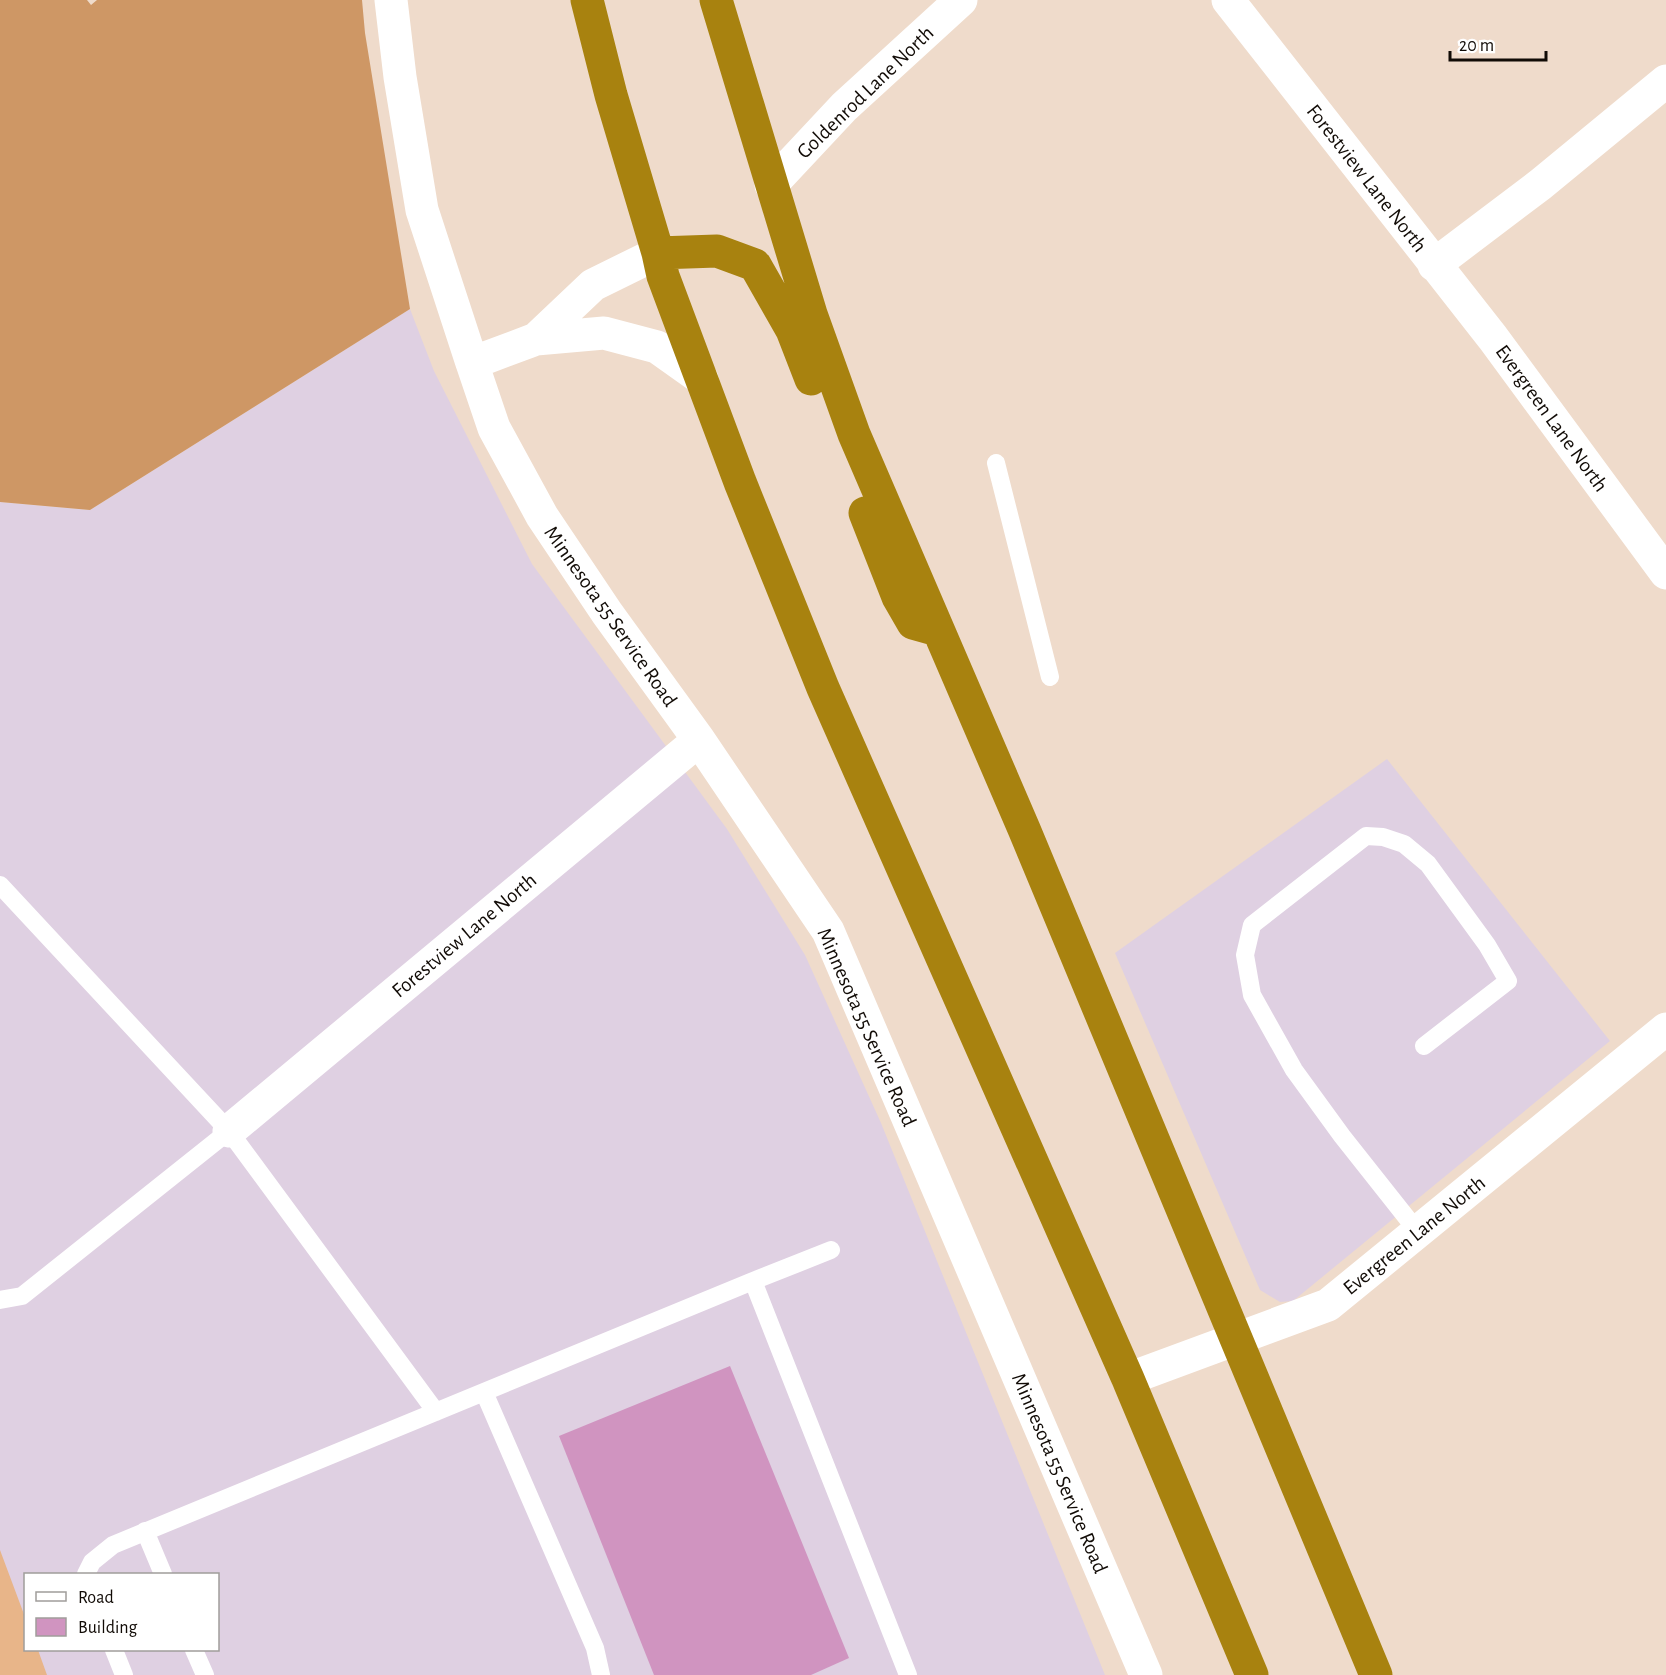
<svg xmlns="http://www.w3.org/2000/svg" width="1666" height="1675" font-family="'Alegreya Sans',sans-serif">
	<rect width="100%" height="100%" fill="#efdbcb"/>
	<path fill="#dfd0e2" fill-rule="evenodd" d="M410,309l24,62 98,193 195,265 78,126 76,168 224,552h-1105v-1173l90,8zM26,1574h192v76h-192z
		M1387,759l223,282 -317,260 -13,1 -20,-12 -145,-337z"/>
	<path fill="#e8b589" d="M0,1550l25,67 1,33h12l9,25h-47z"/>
	<path fill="#ce9765" d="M0,0h87l4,5 6,-5h265l3,33 45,276 -320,201 -90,-8z"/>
	<path fill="#d094c0" d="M730,1366l119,292 -38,17h-157l-95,-239z"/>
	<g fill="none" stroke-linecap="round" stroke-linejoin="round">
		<path stroke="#fff" stroke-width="18" d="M996,463l54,214
			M0,885l229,246 207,281
			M1418,1232l-76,-96 -48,-66 -42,-75 -7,-40 7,-30 114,-89 17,1 21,7 24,20 59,81 21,36 -84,65
			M753,1281l78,-31
			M0,1300l22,-4 207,-165
			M484,1392l111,256 6,27
			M145,1531l18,43
			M86,1574l6,-12 21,-17 640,-264 155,394
			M114,1650l10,25
			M194,1650l11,25"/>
		<path stroke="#fff" stroke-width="33" d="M391,0l9,77 22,133 50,153 64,-24 68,-6 53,14 45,32
			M1228,0l265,338 173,235
			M771,185l73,-78 117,-107
			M1434,265l107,-81 125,-103
			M536,339l57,-54 65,-32
			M472,363l22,65 48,88 65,97 92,127 129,191 318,744
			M229,1131l470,-391
			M1128,1379l200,-74 338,-276"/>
		<path stroke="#a8820f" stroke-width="33" d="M587,0l24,95 47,158 5,23 77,206 83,206 305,691 124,296
			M716,0l95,314 43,120 170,395 352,846
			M658,253l59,-2 38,14 37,65 19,49
			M865,513l33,84 15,26 25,7"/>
	</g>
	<g text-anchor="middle" stroke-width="4.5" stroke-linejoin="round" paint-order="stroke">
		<g font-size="21" fill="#110b06" stroke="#fff">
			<text transform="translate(865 92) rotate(-44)" y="7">Goldenrod Lane North</text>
			<text transform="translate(1367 178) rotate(52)" y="7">Forestview Lane North</text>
			<text transform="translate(1552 418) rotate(54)" y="7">Evergreen Lane North</text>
			<text transform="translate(611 616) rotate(55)" y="7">Minnesota 55 Service Road</text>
			<text transform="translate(464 935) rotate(-40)" y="7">Forestview Lane North</text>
			<text transform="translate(867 1027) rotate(66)" y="7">Minnesota 55 Service Road</text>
			<text transform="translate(1414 1235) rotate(-39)" y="7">Evergreen Lane North</text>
			<text transform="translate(1060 1473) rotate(67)" y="7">Minnesota 55 Service Road</text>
		</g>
	</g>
	<rect x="24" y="1573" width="195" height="78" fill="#ffffff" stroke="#a09d9b" stroke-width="1.5"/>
	<rect x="36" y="1592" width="30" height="9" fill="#ffffff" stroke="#a09d9b" stroke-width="1.5"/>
	<text x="78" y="1603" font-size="18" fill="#110b06">Road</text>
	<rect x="36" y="1618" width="30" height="18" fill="#d094c0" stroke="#a09d9b" stroke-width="1.5"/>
	<text x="78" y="1633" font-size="18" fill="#110b06">Building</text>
	<path d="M1450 51v9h96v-9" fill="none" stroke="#110b06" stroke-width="3"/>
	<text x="1459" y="51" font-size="18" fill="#110b06" stroke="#ffffff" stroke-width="4.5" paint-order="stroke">20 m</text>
</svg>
